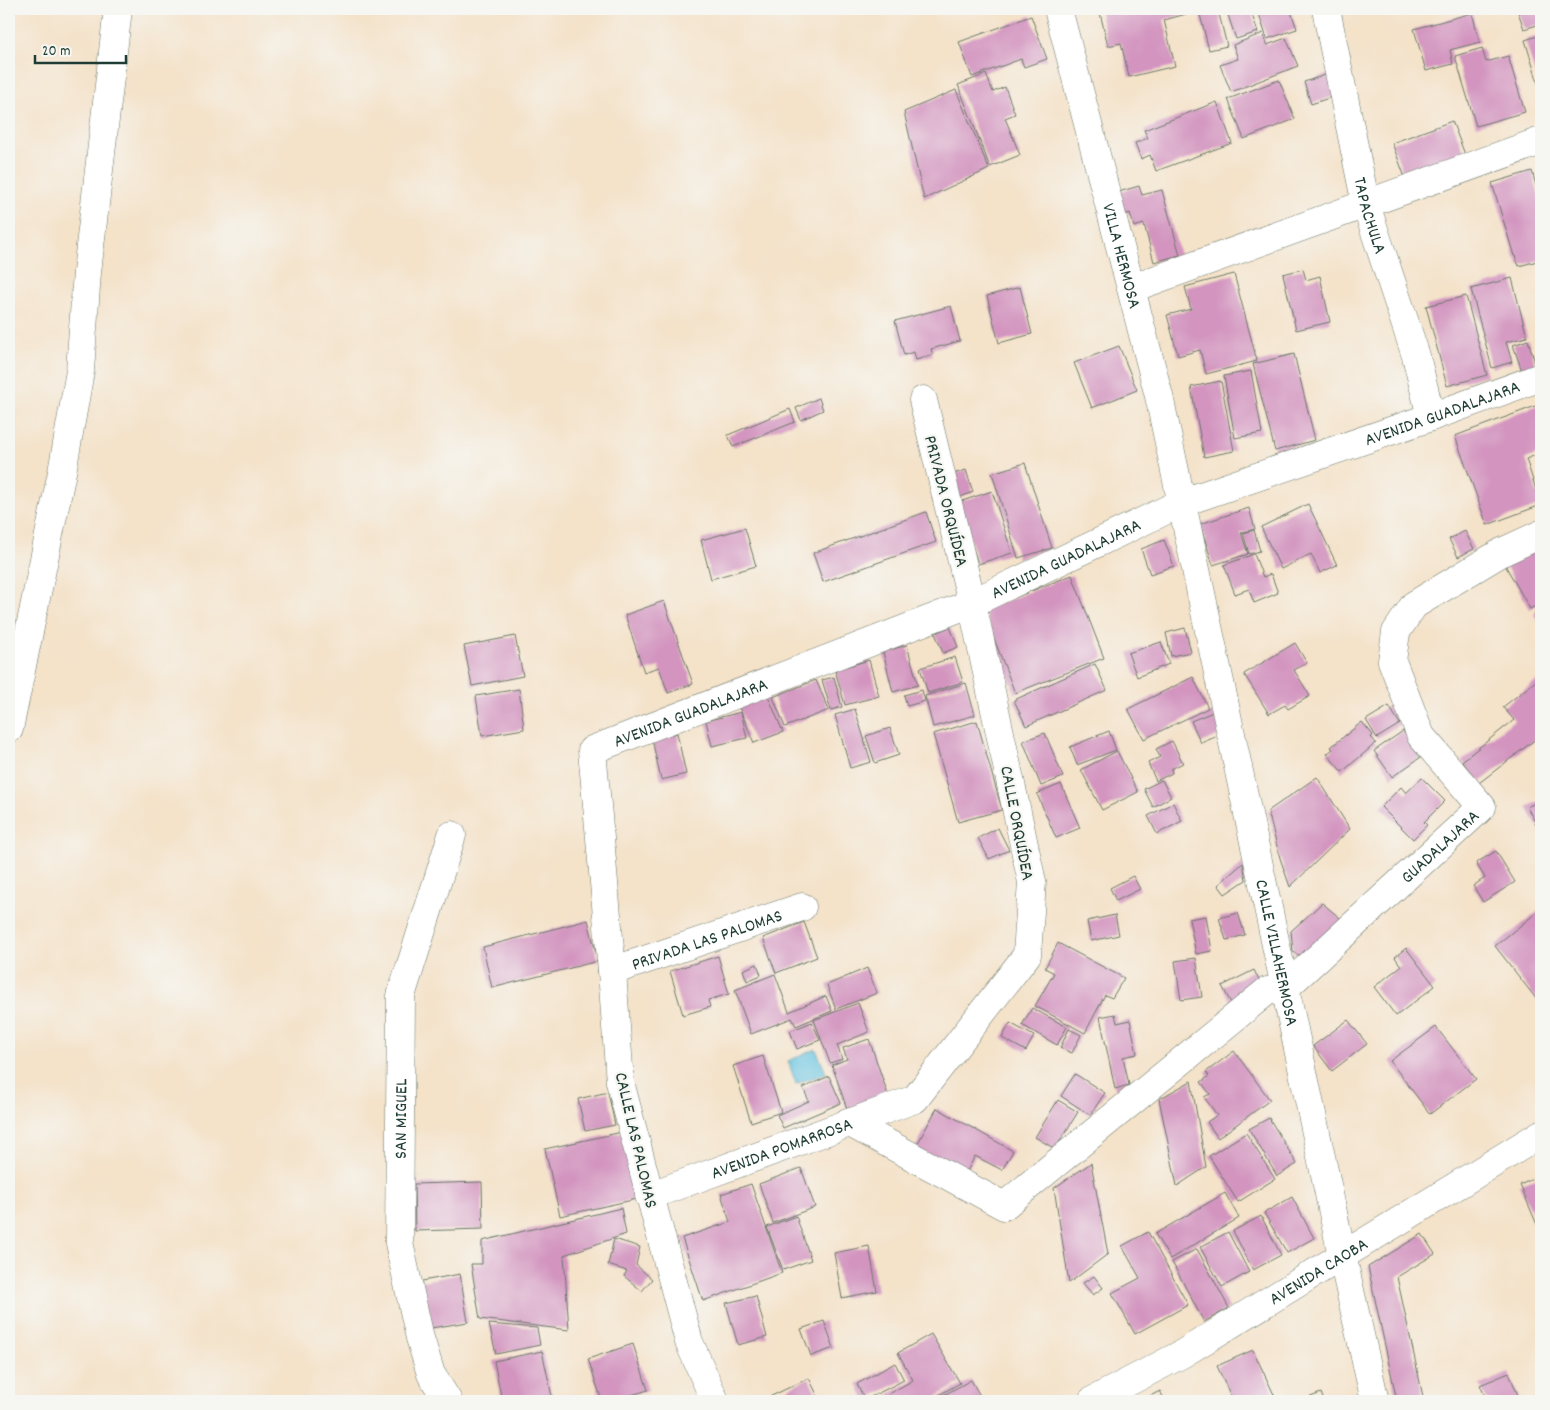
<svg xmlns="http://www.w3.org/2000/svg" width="1550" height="1410" font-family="Dekko,sans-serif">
	<rect width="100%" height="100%" fill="#f6f6f2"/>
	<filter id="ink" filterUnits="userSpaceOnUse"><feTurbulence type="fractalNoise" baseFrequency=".02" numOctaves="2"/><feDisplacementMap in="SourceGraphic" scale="10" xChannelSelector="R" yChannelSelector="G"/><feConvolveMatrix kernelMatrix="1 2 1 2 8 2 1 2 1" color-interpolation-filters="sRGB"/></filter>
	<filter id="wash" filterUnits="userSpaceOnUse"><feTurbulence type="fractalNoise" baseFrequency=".0096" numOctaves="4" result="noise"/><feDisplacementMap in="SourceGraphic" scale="20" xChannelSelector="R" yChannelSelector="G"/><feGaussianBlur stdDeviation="1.12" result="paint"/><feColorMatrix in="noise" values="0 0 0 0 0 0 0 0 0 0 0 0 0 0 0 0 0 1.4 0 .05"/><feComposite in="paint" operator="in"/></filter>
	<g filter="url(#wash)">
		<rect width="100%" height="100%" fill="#f4e2c9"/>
		<path fill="#60c1df" stroke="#407f8a" d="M816,1049l10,24 -30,11 -8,-23z"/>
		<g id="blocks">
			<path fill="#d395c0" d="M1099,9h106l-41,11 11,46 -46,11 -8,-34 -13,3z
				M1226,9h24l8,23 -22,7z
				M1263,9h27l7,20 -30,10 -9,-28z
				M1517,9h24v15l-17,5z
				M1218,10l9,36 -18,4 -9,-35z
				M1472,13l8,29 -30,8 3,14 -27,7 -12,-42z
				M1031,16l16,43 -23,8 -3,-8 -49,18 -13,-35z
				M1263,33l4,12 19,-7 12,28 -67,26 -11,-27 18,-6 -5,-14z
				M1541,35v58l-16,-53z
				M1482,48l4,14 22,-6 17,56 -49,14 -21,-70z
				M986,74l7,18 12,-5 10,27 -10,4 15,37 -30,12 -32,-82z
				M1328,74l7,22 -24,8 -7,-22z
				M1279,80l16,39 -51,20 -16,-40z
				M956,90l33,79 -65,30 -20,-87z
				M1217,102l15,41 -76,28 -6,-16 -9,4 -6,-16 13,-5 -4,-8z
				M1452,121l14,36 -60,23 -14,-37z
				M1532,171l9,32v21l-2,1 2,7v28l-22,6 -4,-10h-1l-22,-73z
				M1139,186l3,9 20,-5 18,65 -26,7 -10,-38 -10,3 -4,-14 -9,3 -6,-23z
				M1303,269l3,11 14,-4 10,46 -34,8 -13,-56z
				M1234,274l23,87 -51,13 -6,-24 -22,6 -11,-41 24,-6 -6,-22z
				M1512,278l15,59 -21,5 6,20 -20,6 -21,-79z
				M1020,287l12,47 -33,9 -12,-47z
				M1466,296l21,79 -40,11 -21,-80z
				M951,306l9,35 -29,8 2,6 -17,5 -2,-8 -10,3 -9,-34z
				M1528,340l8,26 -14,5 -9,-26z
				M1119,346l18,44 -45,18 -18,-45z
				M1294,354l21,86 -40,11 -22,-87z
				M1251,371l11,62 -27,5 -11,-62z
				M1221,381l13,70 -30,6 -13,-70z
				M819,398l4,12 -22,10 -5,-12z
				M1541,404v49l-15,6 15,46 -54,20 -32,-89z
				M790,409l5,13 -62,25 -5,-12z
				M1025,463l27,85 -34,10 -26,-85z
				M966,470l7,22 -15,6 -8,-23z
				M992,491l20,62 -34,11 -19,-62z
				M1308,504l29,61 -17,8 -9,-19 -30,15 -20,-42z
				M1249,508l6,21 -14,4 7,21 -35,11 -13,-41z
				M926,512l10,30 -113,40 -10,-29z
				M745,528l11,38 -45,13 -10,-39z
				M1254,530l6,21 -11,3 -6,-21z
				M1465,531l9,18 -16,8 -9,-18z
				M1164,540l10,26 -24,8 -9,-25z
				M1533,549l8,15v39l-11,6 -25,-44z
				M1254,554l9,23 8,-3 7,19 -24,10 -5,-14 -14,5 -11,-29z
				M1072,575l32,83 -89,35 -32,-83z
				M664,601l29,83 -25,9 -9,-26 -15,5 -19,-57z
				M1541,610v17l-7,-13z
				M950,627l8,20 -15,6 -8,-20z
				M1185,628l6,24 -20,4 -5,-23z
				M515,636l8,40 -51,10 -8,-40z
				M1161,642l8,22 -32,13 -9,-24z
				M1295,643l12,20 -13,7 16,26 -22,13 -3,-4 -16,9 -25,-40z
				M907,645l11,40 -25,7 -10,-40z
				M955,657l8,25 -35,11 -8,-25z
				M869,660l10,36 -34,9 -10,-35z
				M1095,664l12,26 -81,36 -12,-26z
				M834,677l8,30 -11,3 -9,-30z
				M1193,677l15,31 -64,31 -16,-30z
				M1541,677v58l-62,48 -17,-22 52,-41 -11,-13z
				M816,680l13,30 -44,17 -12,-30z
				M966,683l9,32 -42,12 -8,-31z
				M519,689l5,40 -42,7 -6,-40z
				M922,690l3,11 -18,5 -3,-11z
				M768,696l15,36 -29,11 -15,-36z
				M1389,706l11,18 -23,14 -11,-18z
				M855,709l16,53 -21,6 -15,-53z
				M741,712l6,26 -35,8 -6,-25z
				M1213,712l9,22 -21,9 -10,-22z
				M977,721l25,89 -44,12 -25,-88z
				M1362,722l11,13 -2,2 5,6 -34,29 -15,-18 6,-5 -2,-2z
				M890,728l9,27 -24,8 -9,-27z
				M1109,731l7,19 -39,15 -7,-18z
				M1403,731l18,26 -29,20 -18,-26z
				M677,733l9,41 -25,6 -9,-41z
				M1045,733l18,44 -22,9 -18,-45z
				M1172,741l11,22 -12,6 1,4 -16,8 -8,-18 12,-6 -4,-8z
				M1117,751l21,41 -36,18 -21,-40z
				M1317,777l33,52 -60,58 -10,-29 -12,-47z
				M1422,778l23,23 -21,21 3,3 -14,14 -32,-32 20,-20 5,6z
				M1162,780l9,17 -18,10 -9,-18z
				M1061,784l19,44 -24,10 -19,-44z
				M1541,800v24l-4,2 -10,-19z
				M1173,803l9,18 -25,13 -9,-18z
				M998,828l11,22 -20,9 -11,-21z
				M1496,851l19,31 -32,20 -10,-16 12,-8 -9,-15z
				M1243,863l3,17 -21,14 -7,-9z
				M1133,876l7,13 -24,12 -6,-13z
				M1322,903l24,20 -35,38 -18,-9 -2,-21z
				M1541,909v96l-46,-59z
				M1238,913l7,22 -19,5 -7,-22z
				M1115,915l4,20 -28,6 -4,-20z
				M1206,916l6,35 -16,3 -7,-35z
				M588,920l10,41 -106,27 -9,-41z
				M804,922l13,35 -41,16 -13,-35z
				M1058,943l66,35 -12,20 -7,-3 -20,38 -50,-27 19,-33 -9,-5z
				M1406,948l29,38 -39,30 -22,-29 27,-21 -6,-9z
				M718,956l11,38 -21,6 2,7 -27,8 -13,-44z
				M1196,958l6,39 -21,3 -6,-39z
				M757,964l4,11 -14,6 -4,-11z
				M867,968l10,25 -41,16 -9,-24z
				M1254,970l9,19 -31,16 -10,-19z
				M775,974l14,38 37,-16 6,15 -36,15 -4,-8 -41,16 -16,-44z
				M858,1003l11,29 -32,13 5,14 -12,4 -16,-43z
				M1032,1008l35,19 -10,18 -35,-20z
				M1115,1014l2,9 13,-3 7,34 -14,3 6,28 -14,4 -15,-72z
				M1348,1020l19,24 -35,27 -19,-25z
				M812,1022l8,18 -23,9 -7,-18z
				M1010,1023l24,13 -8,15 -24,-13z
				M1436,1027l40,52 -46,35 -40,-53z
				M1069,1029l12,6 -9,18 -12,-5z
				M869,1039l19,56 -41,14 -15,-44 15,-6 -4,-11z
				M1234,1051l36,49 -52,38 -11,-16 10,-7 -13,-18 6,-3 -9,-12 8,-6 -3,-4z
				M763,1056l18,56 -30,10 -18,-56z
				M1075,1074l30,19 -15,22 -29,-19z
				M829,1076l12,27 -58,25 -6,-13 32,-14 -6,-13z
				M1191,1081l15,86 -29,19 -18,-87z
				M608,1092l7,33 -30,6 -7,-32z
				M1058,1100l20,12 -23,37 -20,-12z
				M937,1108l76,43 -11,19 -27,-14 -11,21 -50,-27z
				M1269,1118l28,46 -20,12 -28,-47z
				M622,1132l15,67 -77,17 -15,-67z
				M1246,1133l29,46 -37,23 -29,-46z
				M1091,1163l17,91 -39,29 -15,-95z
				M801,1168l14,39 -42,16 -14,-39z
				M1541,1175v59l-21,-49z
				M482,1182l1,47 -68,2 -1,-47z
				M751,1184l31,89 -79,28 -21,-63 48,-16 -9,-28z
				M1225,1193l14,25 -69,41 -15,-25z
				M1292,1197l22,41 -27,15 -23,-40z
				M621,1208l5,26 -62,21 5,75 -89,-11 -9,-55h11v-23z
				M796,1216l15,44 -28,10 -16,-43z
				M1261,1216l20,39 -28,15 -20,-39z
				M1148,1232l40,73 -53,29 -23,-41 28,-15 -18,-32z
				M1228,1232l21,40 -27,15 -22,-40z
				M1422,1234l13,20 -38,23 27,124h-27l-29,-134z
				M614,1239l26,8 -4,18 16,14 -10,12 -18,-15 3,-5 -19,-6z
				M869,1246l8,45 -35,7 -8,-45z
				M1197,1249l32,59 -25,14 -32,-60z
				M460,1274l8,48 -43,7 -8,-47z
				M1094,1276l9,12 -10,7 -10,-12z
				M756,1296l11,41 -29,8 -12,-42z
				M824,1321l10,27 -23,8 -10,-27z
				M489,1324l48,4 3,17 -44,9z
				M931,1334l29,49 -31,18h-36l-4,-7 24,-14 -15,-27z
				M633,1344l15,46 -36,11h-10l-14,-42z
				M1253,1350l24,51h-44l-16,-35z
				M542,1351l11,50h-51l-8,-40z
				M895,1363l9,17 -39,20 -8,-16z
				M1509,1373l11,27 -4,1h-29l-7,-16z
				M809,1378l11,23h-59z
				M971,1380l12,21h-50z
				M1160,1391l5,10h-25z
				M1321,1393l3,8h-24z"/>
		</g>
	</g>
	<g filter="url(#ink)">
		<use href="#blocks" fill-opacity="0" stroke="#6a7768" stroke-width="1"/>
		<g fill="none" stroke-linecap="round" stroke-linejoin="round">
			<g stroke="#6a7768" stroke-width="29">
				<g id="minor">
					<path id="s1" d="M1058,9l101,387 183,859 33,146"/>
					<path id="s2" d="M1326,9l40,196 50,151 15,61"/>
					<path d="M1132,288l409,-147"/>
					<path d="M9,729l53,-257 18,-101 7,-99 31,-263"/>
					<path id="s3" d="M612,971l190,-64"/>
					<path id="s4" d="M848,1122l156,84 263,-215 18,-3 197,-181 -61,-71 -29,-75 4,-29 18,-27 88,-53 39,-18"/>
					<path id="s5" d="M649,1196l266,-97 112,-144 5,-73 -60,-279 -49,-203"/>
					<path id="s6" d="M448,1401l-17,-27 -11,-36 -21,-95 2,-247 51,-161"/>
					<path id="s7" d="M715,1401l-26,-59 -69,-260 -8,-111 -20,-221 380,-147 209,-100 250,-86 110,-40"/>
					<path id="s8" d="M1092,1401l90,-47 359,-220"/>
				</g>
			</g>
			<use href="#minor" stroke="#fff" stroke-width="28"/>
		</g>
	</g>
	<g text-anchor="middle" stroke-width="4.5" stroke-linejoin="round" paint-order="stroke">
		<g font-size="18" fill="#1f3d34" stroke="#f6f6f2">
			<text dy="6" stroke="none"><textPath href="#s2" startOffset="211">TAPACHULA</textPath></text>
			<text dy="6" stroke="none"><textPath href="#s1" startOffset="255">VILLA HERMOSA</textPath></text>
			<text dy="6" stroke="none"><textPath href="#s7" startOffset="1582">AVENIDA GUADALAJARA</textPath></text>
			<text transform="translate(947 501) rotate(76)" y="6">PRIVADA ORQUÍDEA</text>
			<text dy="6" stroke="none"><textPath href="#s7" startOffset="1178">AVENIDA GUADALAJARA</textPath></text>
			<text dy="6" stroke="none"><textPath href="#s7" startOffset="772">AVENIDA GUADALAJARA</textPath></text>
			<text transform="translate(1018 823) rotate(79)" y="6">CALLE ORQUÍDEA</text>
			<text dy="6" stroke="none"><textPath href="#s4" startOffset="745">GUADALAJARA</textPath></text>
			<text dy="6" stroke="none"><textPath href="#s3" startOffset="100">PRIVADA LAS PALOMAS</textPath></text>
			<text dy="6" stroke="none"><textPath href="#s1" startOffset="969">CALLE VILLAHERMOSA</textPath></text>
			<text dy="6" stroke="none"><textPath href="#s6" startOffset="291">SAN MIGUEL</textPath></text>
			<text transform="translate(637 1140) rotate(77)" y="6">CALLE LAS PALOMAS</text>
			<text dy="6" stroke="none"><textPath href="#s5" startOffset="141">AVENIDA POMARROSA</textPath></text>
			<text dy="6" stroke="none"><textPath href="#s8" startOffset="261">AVENIDA CAOBA</textPath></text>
		</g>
	</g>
	<rect width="1550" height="1410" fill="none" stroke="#f6f6f2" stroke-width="30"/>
	<path d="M35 55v8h91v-8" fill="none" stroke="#1f3d34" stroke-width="2.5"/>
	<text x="42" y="55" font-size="15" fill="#1f3d34" stroke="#f6f6f2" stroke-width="4" paint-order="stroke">20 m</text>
</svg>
